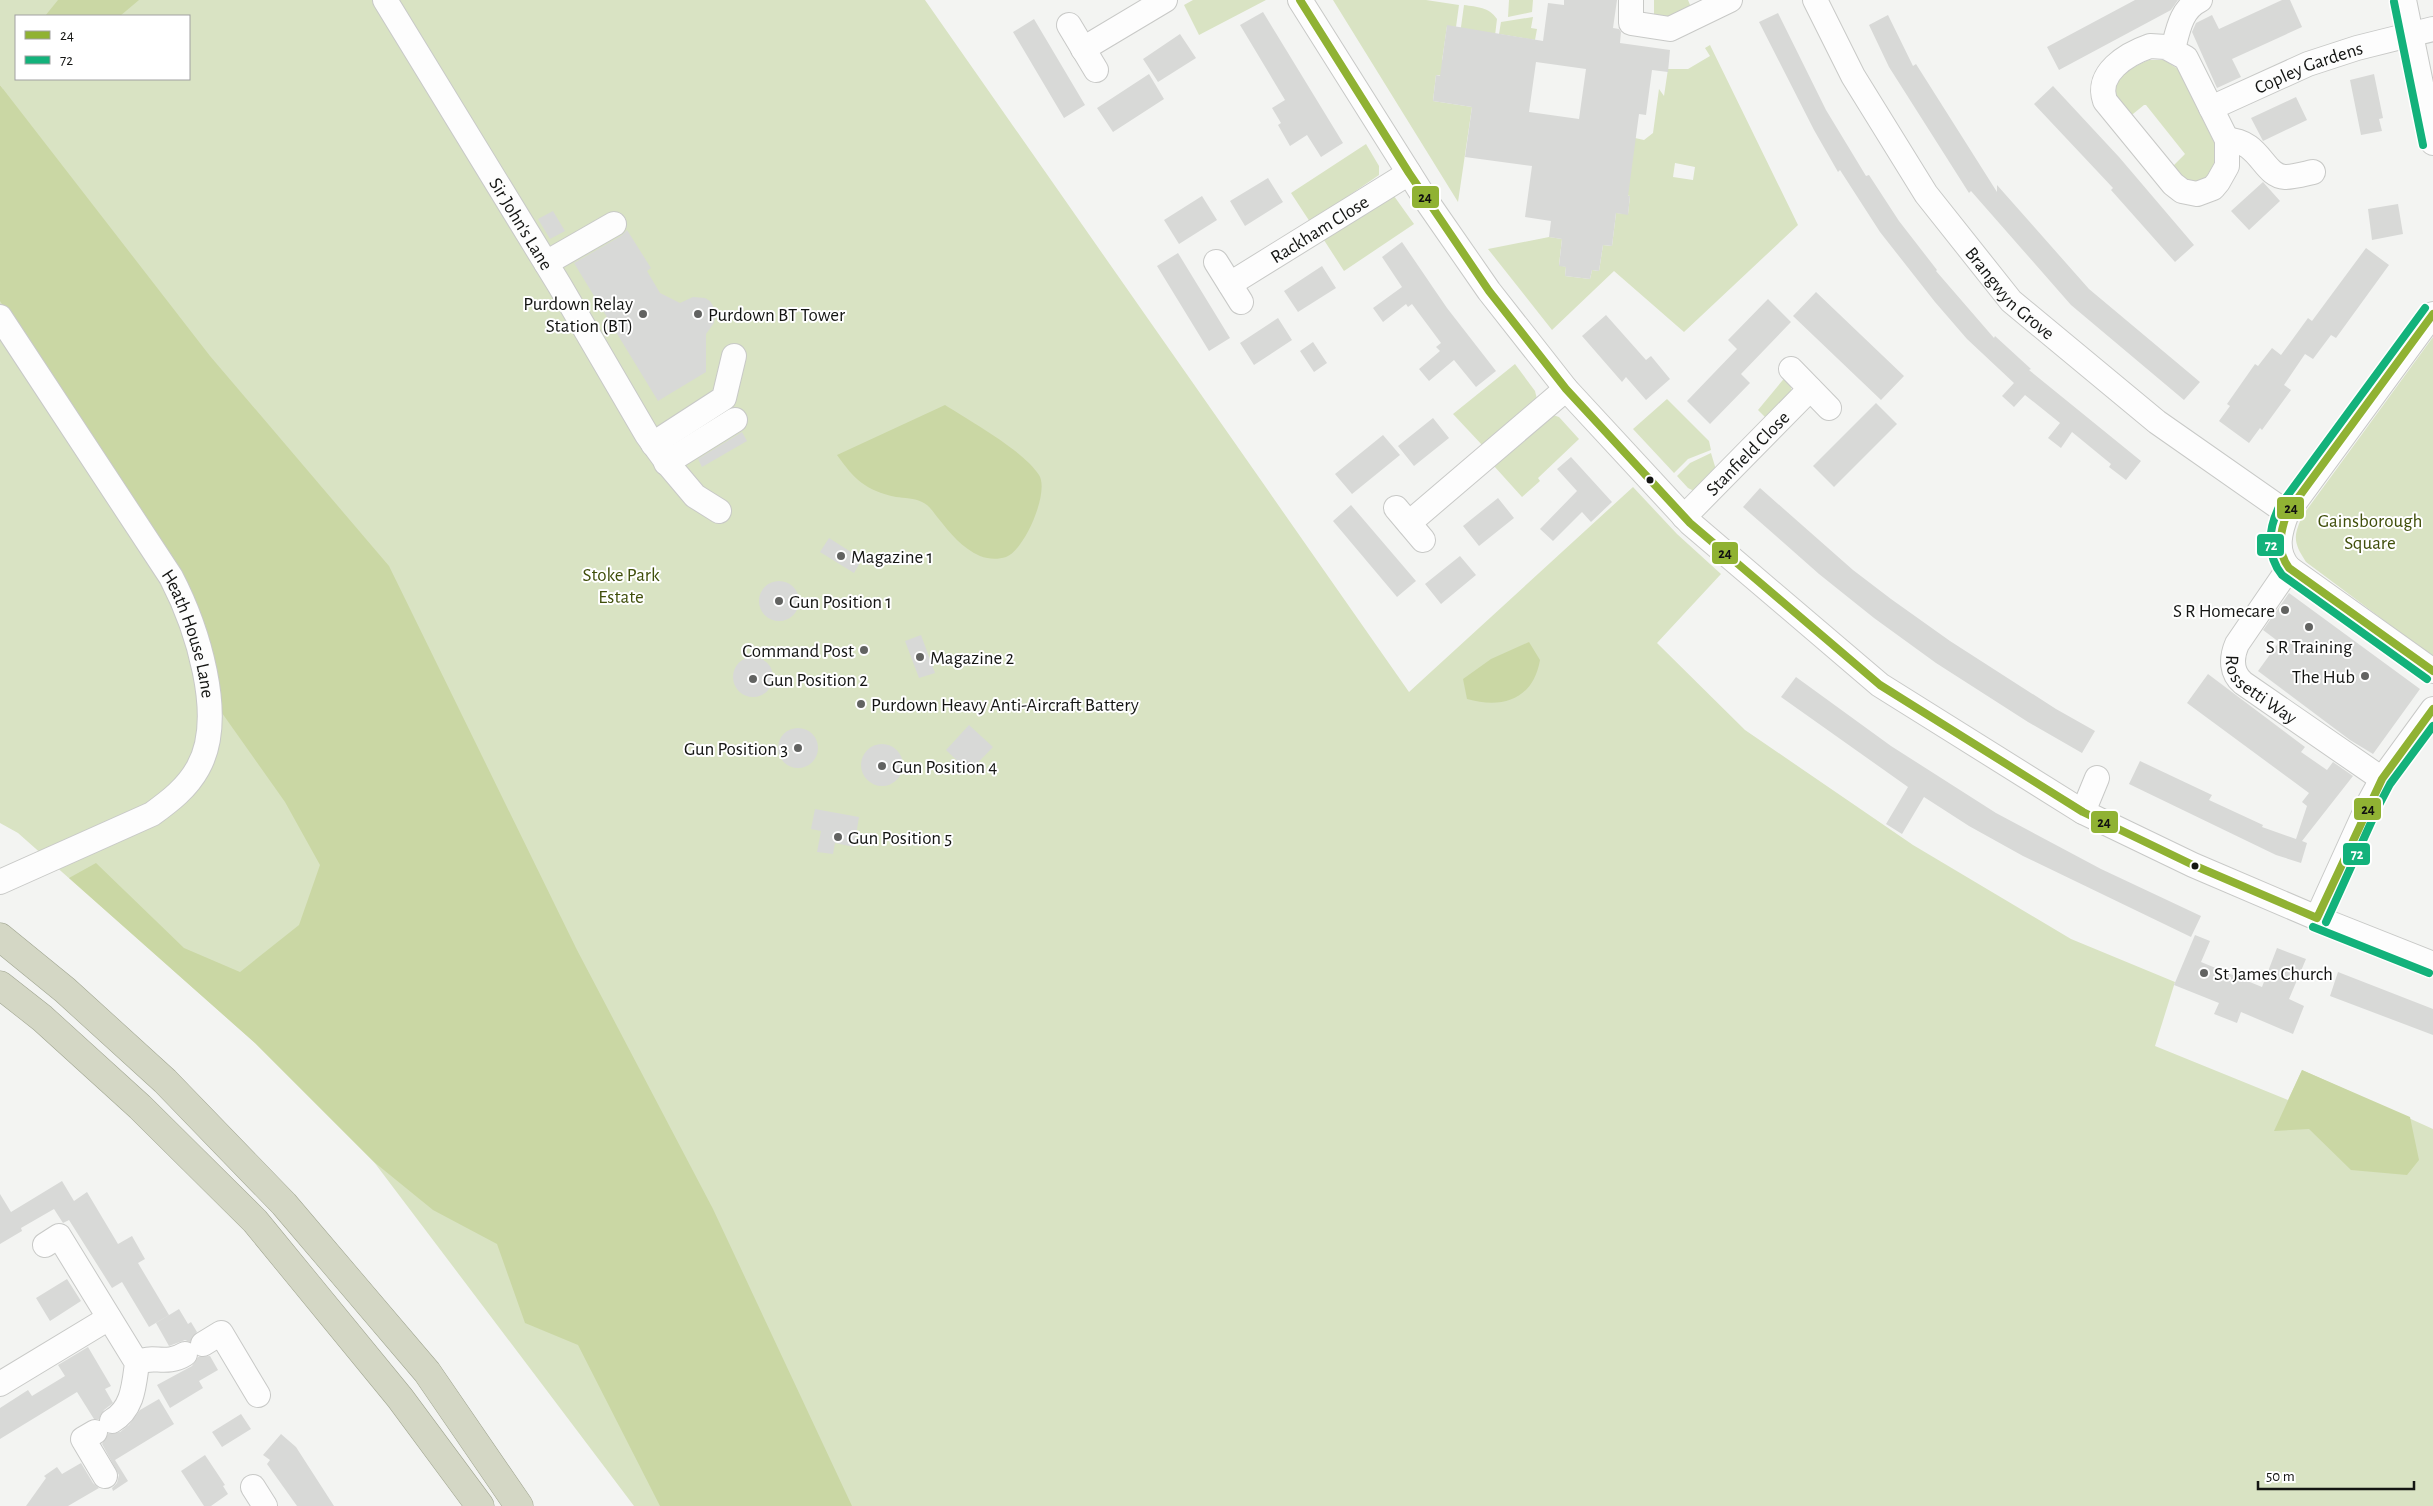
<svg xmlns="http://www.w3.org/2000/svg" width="2433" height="1506" font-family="'Alegreya Sans',sans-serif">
	<rect width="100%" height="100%" fill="#f3f4f2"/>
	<path fill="#d9e3c3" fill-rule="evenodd" d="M0,0h925l484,692 224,-205 44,47 44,40 -64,69 88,87 168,115 158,94 104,43 -20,64 133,54 14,-30 131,59v377h-1799l-260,-344 -119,-119 -237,-210 -18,-10v-731l3,-3 -3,-4zM16,16h173v63h-173z
		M1193,0h73l-67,35 -15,-30z
		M1333,0h93l33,5 -3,22 -9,-1 -5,35 19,-34 3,-22c13,2 25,2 33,14l-7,58 -15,3 -39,-5 -3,26 39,6 -14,95z
		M1509,0h24l-1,12 -24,5z
		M1654,0h34l5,12 -16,9 -23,-6z
		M1533,17l-2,11 6,1 -2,11 -36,-6 2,-12z
		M1710,45l88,180 -114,107 -70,-61 -62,59 -64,-81 61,-12 13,2 -3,26 7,2 -1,9 25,3 2,-9 7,1 4,-26 9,1 4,-33 12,1 2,-18 -11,-2 16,-56 9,2 9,-7 6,-44 5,7 4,-27h20l22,-13 -5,-8zM1675,163l20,4 -2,13 -20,-3z
		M2149,60h15l14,9 37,75 3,20 -16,19c-14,0 -20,-6 -29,-17l12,-12 -39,-49h-2l-16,13c-4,-6 -9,-11 -12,-16 -11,-21 18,-36 33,-42z
		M1366,144l13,22v9l-69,47 -19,-29z
		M1394,196l20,28 -70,47 -22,-34z
		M2433,337v320l-127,-95c-13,-20 -13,-26 -3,-47z
		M1515,364l20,27 2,8 -54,47 -30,-32z
		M1787,375l5,16 -23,30 -11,-11z
		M1667,399l42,42 2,9 -23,9 -14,14 -41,-44z
		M1553,415l6,2 20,22 -41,39 2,3 -18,16 -28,-31z
		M1711,453l6,20 -23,18 -6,-3 -11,-12 13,-13z"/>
	<path fill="#cad7a4" d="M58,0h81l-19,16h-75z
		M0,85l210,271 179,210 188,384 136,259 139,297h-192l-82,-161 -53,-22 -28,-79 -64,-34 -59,-48 -119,-119 -186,-165 27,-15 88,85 56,24 59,-47 21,-60 -35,-63 -63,-89 -27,-102 -195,-310z
		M945,405c25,16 79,46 94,70 11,17 -15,76 -33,82 -9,3 -18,2 -26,-1 -18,-8 -30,-23 -42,-38 -4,-5 -9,-13 -16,-16 -7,-4 -18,-4 -26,-5 -31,-7 -41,-17 -59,-42z
		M1529,642l11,18c-7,40 -38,49 -73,39l-4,-20 28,-20z
		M2302,1070l108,47 9,43 -12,15 -56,-5 -42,-41 -35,2z"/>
	<path fill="#d8d9d7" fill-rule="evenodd" d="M1564,0h53l-4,28 6,1 2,3 -1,11 50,7 -2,22 -16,-2 -6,45 -7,-1 -11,82h2l-2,19 -12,-2 -4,33 -9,-1 -4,26 -7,-1 -2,9 -25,-3 1,-9 -7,-1 3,-27 -13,-2 2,-16 -26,-4 7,-51 -67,-9 7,-50 -39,-6 3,-26 4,1 7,-51 96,16 5,-38 16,2zM1536,62l50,7 -7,50 -50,-7z
		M2135,0h43l-7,10 -112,60 -12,-23z
		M2282,0h8l12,27 -70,32 9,18 -24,11 -25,-56 4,-9 16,-8 7,14z
		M1263,12l80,131 -22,14 -14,-22 -17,11 -12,-21 3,-2 -9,-15 13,-8 -45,-75z
		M1778,13l48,97 40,66 3,-1 30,46 38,49 -1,1 58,67 1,-2 36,33 -2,1 112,91 -15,19 -17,-13 2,-3 -39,-32 -11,16 -13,-10 12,-15 -35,-28 -11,12 -12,-11 12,-13 -47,-44 -32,-37 -55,-70 -40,-62 -2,2 -24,-42 -55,-108z
		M1888,15l25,51 3,-2 81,128v-7l92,104 111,93 -16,18 -113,-95 -100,-114 -2,2 -80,-126 -20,-42z
		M1034,19l51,86 -21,13 -51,-86z
		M1180,34l16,24 -38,24 -15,-23z
		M1149,74l15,25 -51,33 -16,-24z
		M2374,74l9,44 -4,1 3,12 -21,4 -11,-55z
		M2053,86l66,71 75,88 -19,17 -64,-72 2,-2 -79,-84z
		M2296,97l11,23 -44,21 -12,-23z
		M1268,178l15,24 -38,24 -15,-25z
		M2263,182l17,19 -31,29 -18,-19z
		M1202,196l15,24 -38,24 -15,-24z
		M2398,204l5,30 -31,6 -4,-31z
		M553,211l12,20 -15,8 -12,-20z
		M627,230l24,38 -4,3 13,22 20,10 13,-6 12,1 5,3 6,10 -2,12 -8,11v38l-48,29 -84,-138 47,-27z
		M1402,242l45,66 49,63 -20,16 -22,-27 -25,21 -10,-12 21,-18 -4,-4 5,-4 -29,-39 -4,3 -2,-3 -23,18 -10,-14 29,-21 -20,-30z
		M2366,248l23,17 -53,73 -5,-3 -18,24 -8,-5 -21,31 7,5 -29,40 -2,-2 -11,15 -30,-22 11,-15 -3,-2 28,-40 3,2 14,-18 9,7 27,-37 4,3z
		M1178,253l52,85 -21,13 -52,-85z
		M1322,266l14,22 -38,24 -14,-21z
		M1816,292l88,84 -23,24 -88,-84z
		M1768,299l23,23 -50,52 9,9 -40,41 -23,-23 50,-52 -9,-9z
		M1606,315l40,45 5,-4 19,23 -24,21 -20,-23 -4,5 -40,-46z
		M1278,318l14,22 -38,25 -14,-22z
		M1313,342l14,21 -13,9 -14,-21z
		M1876,403l21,21 -63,63 -21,-21z
		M1433,418l16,20 -35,28 -16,-20z
		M742,432l5,9 -45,26 -4,-8z
		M1383,435l17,20 -48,39 -17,-20z
		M1571,457l41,45 -21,20 -9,-10 -29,29 -13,-12 37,-38 -20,-22z
		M1760,488l93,82 38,29 59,42 106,68 39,22 -13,22 -54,-31 -92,-59 -62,-45 -55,-44 -76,-67z
		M1498,498l16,20 -35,28 -16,-20z
		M1351,505l65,76 -19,16 -64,-76z
		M829,538l33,21 -8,14 -34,-21z
		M1460,556l16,19 -35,29 -16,-20z
		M759 601a20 20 0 1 1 40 0a20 20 0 1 1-40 0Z
		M2289,593l131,96 -47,65 -23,-14 -92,-69 21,-29 -16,-12z
		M921,635l14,38 -16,5 -14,-37z
		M733 677a20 20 0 1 1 40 0a20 20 0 1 1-40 0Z
		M2208,674l97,73 -4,5 26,18 6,-8 20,14 -51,65 5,2 -6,20 -25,-8 -147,-71 11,-23 72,34 -3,5 54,25 -1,2 34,12 11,-33 -5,-4 7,-9 -122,-90z
		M1796,677l95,69 105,67 105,56 100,47 -10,21 -168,-81 -54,-30 -45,-29 -22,37 -16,-10 22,-37 -127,-90z
		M969,725l24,22 -24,25 -23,-22z
		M778 748a20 20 0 1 1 40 0a20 20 0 1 1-40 0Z
		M861 765a21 21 0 1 1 42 0a21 21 0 1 1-42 0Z
		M815,809l44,8 -5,30 -19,-4 -2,11 -16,-2 4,-21 -10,-2z
		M2195,935l15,6 -9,21 61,25 15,-39 29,11 -17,40 15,7 -11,28 -52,-22 -4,11 -23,-9 5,-11 -45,-18z
		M2338,972l95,37v26l-103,-39z
		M62,1181l12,20 13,-9 31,52 14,-8 13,23 -7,4 31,52 -20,12 -27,-45 -10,6 -43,-68 -6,3 -9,-14 -33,19 1,3 -22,13v-50l11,18z
		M67,1279l14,22 -31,20 -14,-23z
		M179,1309l9,15 3,-2 6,10 -7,10 -5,-2 -16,6 -13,-23z
		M88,1347l23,39 -6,3 8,14 -9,7 -5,9h-5l-17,-27 -77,47v-31l28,-18 4,6 33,-20 -7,-11z
		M210,1356l8,14 -19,11 4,7 -33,20 -13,-23 35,-19 6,-9z
		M159,1399l15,25 -59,36 13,21 -15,10 -1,-3 5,-5 2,-8 -17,-31 6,-10 12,-2 9,-7 11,-15z
		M241,1414l10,15 -29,18 -10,-15z
		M281,1434l15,13 38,59h-37l-30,-42 3,-4 -7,-5z
		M205,1455l20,30 -2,1 5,8 -17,12h-7l-23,-35z
		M81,1463l12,20 6,5 -31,18h-42l20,-28 -2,-2 13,-9 5,7z"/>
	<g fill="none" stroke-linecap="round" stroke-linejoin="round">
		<g stroke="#c8c9c7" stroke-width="26">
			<g id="minor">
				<path id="s1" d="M385,0l175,286 87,149 21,29 27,32 24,15"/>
				<path d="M1300,0l128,203 61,88 77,98 124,134 190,162 203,127 110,53 124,53 116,46"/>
				<path d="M1631,0v23l39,6 60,-29"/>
				<path id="s2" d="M1815,0l38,76 73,118 85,107 146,121 130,91"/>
				<path d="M2404,0l29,143"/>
				<path d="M1069,25l27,45"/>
				<path d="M2150,46l16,1 20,11 41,82v26l-9,16 -5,6 -16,6 -15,-3 -9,-7 -68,-83c-10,-28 22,-47 45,-55z"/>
				<path d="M1083,49l82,-49"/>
				<path d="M2173,49c5,-19 8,-40 27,-49"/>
				<path id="s3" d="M2211,108l97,-44 49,-16 76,-19"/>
				<path d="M2227,140c33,0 36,36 58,37 9,0 19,-3 28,-5"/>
				<path d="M1216,262l25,40"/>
				<path d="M546,263l68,-39"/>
				<path id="s4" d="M1230,284l179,-111"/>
				<path d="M2433,314l-146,199c-7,18 -13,38 2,55l144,103"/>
				<path id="s5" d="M0,317l171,260c25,48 56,140 27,191 -11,20 -28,33 -46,46l-152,68"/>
				<path d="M1791,369l38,39"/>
				<path d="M653,444l71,-46 10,-42"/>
				<path d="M666,463l69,-43"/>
				<path d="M1396,508l27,32"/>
				<path id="s6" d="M1684,517l126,-128"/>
				<path d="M1409,523l157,-134"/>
				<path id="s7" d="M2289,568l-52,76c-6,14 -6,29 6,39l139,96"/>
				<path d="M2083,812l14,-34"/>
				<path d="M2317,918l53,-117 12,-22 51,-70"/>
				<path d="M45,1245l14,-9 78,127c-3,22 -4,46 -25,58"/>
				<path d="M203,1344l18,-11 37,62"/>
				<path d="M137,1363c15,-9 29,3 48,-9"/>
				<path d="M0,1384l109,-66"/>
				<path d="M95,1432l-12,7 22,37"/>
				<path d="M253,1487l12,19"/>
			</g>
		</g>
		<g stroke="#a0a591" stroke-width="29">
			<path id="highway" d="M0,937l65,53 100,91 119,123 143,168 92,134
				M0,985l42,33 98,89 115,114 145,177 80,108"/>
		</g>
		<use href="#minor" stroke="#fdfdfd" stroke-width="24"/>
		<use href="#highway" stroke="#d4d7c5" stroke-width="28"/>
		<g stroke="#fff" stroke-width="11">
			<path id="bus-1" d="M1300,0l109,173 80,118 77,98 124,134 190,162 203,127 110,53 124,53
				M2433,314l-146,199c-7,20 -11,37 2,55l144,103
				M2317,918l65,-139 51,-70"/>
		</g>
		<g stroke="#fff" stroke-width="11">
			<path id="bus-2" d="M2394,2l29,143
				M2425,308l-146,199c-11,23 -13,48 3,68l145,104
				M2326,922l53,-117 11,-21 43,-58
				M2313,927l116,46"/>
		</g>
		<use href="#bus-1" stroke="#90b233" stroke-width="8"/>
		<use href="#bus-2" stroke="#13b27b" stroke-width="8"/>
	</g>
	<g fill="#626361" stroke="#fff" stroke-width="2">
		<circle cx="643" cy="314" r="5"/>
		<circle cx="698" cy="314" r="5"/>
		<circle cx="841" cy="556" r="5"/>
		<circle cx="779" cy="601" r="5"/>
		<circle cx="2285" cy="610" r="5"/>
		<circle cx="2309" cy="627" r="5"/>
		<circle cx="864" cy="650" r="5"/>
		<circle cx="920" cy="657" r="5"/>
		<circle cx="2365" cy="676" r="5"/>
		<circle cx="753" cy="679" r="5"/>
		<circle cx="861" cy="704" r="5"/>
		<circle cx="798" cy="748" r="5"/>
		<circle cx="882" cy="766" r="5"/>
		<circle cx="838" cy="837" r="5"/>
		<circle cx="2204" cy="973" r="5"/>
	</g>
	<g fill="#141513" stroke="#fff" stroke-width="2">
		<circle cx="1650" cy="480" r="4.5"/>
		<circle cx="2195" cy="866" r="4.5"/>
	</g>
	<g text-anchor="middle" stroke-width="4" stroke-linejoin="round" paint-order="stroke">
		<g font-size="19" fill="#141513" stroke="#fff">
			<text dy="7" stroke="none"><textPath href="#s3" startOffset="106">Copley Gardens</textPath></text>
			<text dy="7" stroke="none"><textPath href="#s1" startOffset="262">Sir John's Lane</textPath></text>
			<text dy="7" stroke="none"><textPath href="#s4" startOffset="105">Rackham Close</textPath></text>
			<text dy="7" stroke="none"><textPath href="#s2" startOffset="354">Brangwyn Grove</textPath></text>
			<text dy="7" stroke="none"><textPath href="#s6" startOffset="90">Stanfield Close</textPath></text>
			<text dy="7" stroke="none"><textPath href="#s5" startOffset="371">Heath House Lane</textPath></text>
			<text dy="7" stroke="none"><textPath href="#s7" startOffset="151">Rossetti Way</textPath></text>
		</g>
		<g font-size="19" fill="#141513" stroke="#fff" text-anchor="start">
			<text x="633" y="310" text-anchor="end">Purdown Relay<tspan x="633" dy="22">Station (BT)</tspan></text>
			<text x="708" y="321">Purdown BT Tower</text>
			<text x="851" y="563">Magazine 1</text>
			<text x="789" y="608">Gun Position 1</text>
			<text x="2275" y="617" text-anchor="end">S R Homecare</text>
			<text x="2309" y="653" text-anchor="middle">S R Training</text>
			<text x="854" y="657" text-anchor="end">Command Post</text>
			<text x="930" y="664">Magazine 2</text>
			<text x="2355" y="683" text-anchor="end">The Hub</text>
			<text x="763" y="686">Gun Position 2</text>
			<text x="871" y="711">Purdown Heavy Anti-Aircraft Battery</text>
			<text x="788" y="755" text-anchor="end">Gun Position 3</text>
			<text x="892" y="773">Gun Position 4</text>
			<text x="848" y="844">Gun Position 5</text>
			<text x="2214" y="980">St James Church</text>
		</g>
		<g font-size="19" fill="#404f0b" stroke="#fff">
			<text x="2370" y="527">Gainsborough<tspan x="2370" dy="22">Square</tspan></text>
			<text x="621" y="581">Stoke Park<tspan x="621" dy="22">Estate</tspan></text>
		</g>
	</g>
	<g stroke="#fff" stroke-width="2">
		<rect x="1411" y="185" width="29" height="24" rx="5" fill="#90b233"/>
		<rect x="2276" y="496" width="29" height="24" rx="5" fill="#90b233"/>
		<rect x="2256" y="533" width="29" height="24" rx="5" fill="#13b27b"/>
		<rect x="1711" y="541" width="28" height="24" rx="5" fill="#90b233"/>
		<rect x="2353" y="797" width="29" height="24" rx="5" fill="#90b233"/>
		<rect x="2090" y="810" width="29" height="24" rx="5" fill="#90b233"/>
		<rect x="2342" y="842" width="29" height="24" rx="5" fill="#13b27b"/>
	</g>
	<g font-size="14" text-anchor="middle" font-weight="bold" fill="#fff">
		<text x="2271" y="550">72</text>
		<text x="2357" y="859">72</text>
	</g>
	<g font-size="14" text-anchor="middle" font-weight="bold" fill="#111">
		<text x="1425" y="202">24</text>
		<text x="2291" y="513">24</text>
		<text x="1725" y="558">24</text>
		<text x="2368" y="814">24</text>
		<text x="2104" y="827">24</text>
	</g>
	<rect x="15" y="15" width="175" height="65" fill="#ffffff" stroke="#a1a1a1"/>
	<rect x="25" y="31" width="25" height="8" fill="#90b233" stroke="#a1a1a1"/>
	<text x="60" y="40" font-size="15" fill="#141513">24</text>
	<rect x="25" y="56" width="25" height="8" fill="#13b27b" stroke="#a1a1a1"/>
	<text x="60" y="65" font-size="15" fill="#141513">72</text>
	<path d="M2258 1481v8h156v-8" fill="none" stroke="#141513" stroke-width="2.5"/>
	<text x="2266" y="1481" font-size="15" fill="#141513" stroke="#ffffff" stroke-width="4" paint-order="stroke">50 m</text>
</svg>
